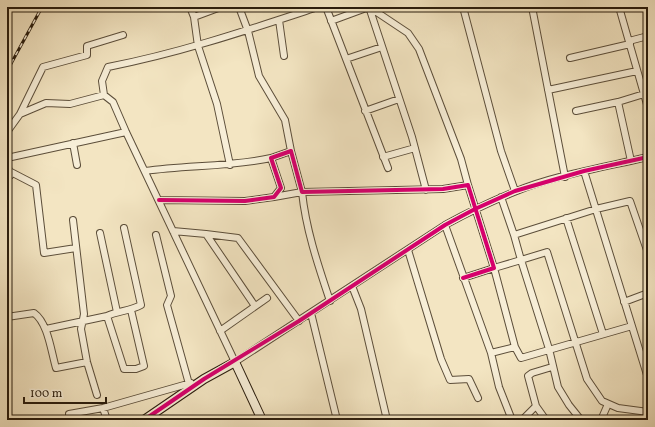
<svg xmlns="http://www.w3.org/2000/svg" width="655" height="427" font-family="Vollkorn,serif">
	<rect width="100%" height="100%" fill="#f3e5c2"/>
	<filter id="stains"><feTurbulence type="fractalNoise" baseFrequency=".005" numOctaves="4"/><feColorMatrix values="0 0 0 0 .2 0 0 0 0 .09 0 0 0 0 .02 0 0 0 .5 -.17"/></filter>
	<radialGradient id="worn" r=".72"><stop offset=".6" stop-color="#630" stop-opacity="0"/><stop offset="1" stop-color="#630" stop-opacity=".3"/></radialGradient>
	<g fill="none" stroke-linecap="round" stroke-linejoin="round">
		<g stroke="#5c4e3a" stroke-width="8">
			<path id="street" d="M190,7l4,10 27,-10
				M239,7l9,24 11,45 26,44 6,31
				M326,7l62,161
				M369,7l43,130 14,53
				M463,7l38,144 14,40
				M532,7l33,170
				M619,7l29,101
				M194,17l4,29 19,58 13,61
				M279,20l5,36
				M331,21l38,-14 39,26 11,16 42,110 7,26
				M629,41l19,-5
				M570,58l60,-14
				M346,59l36,-12
				M548,90l89,-19
				M104,95l-2,-14 6,-14c72,-14 140,-37 210,-60
				M618,102l26,-8
				M365,111l34,-12
				M576,111l42,-9 13,59
				M20,114l23,-47 44,-12v-9l36,-11
				M7,132l13,-18 26,-11 24,1 34,-9 9,7 13,30 109,230 210,-137c22,-12 45,-23 69,-33 41,-17 91,-25 134,-35
				M73,143l4,22
				M383,157l32,-9
				M7,158l119,-26
				M7,163l3,13 -3,1
				M9,171l27,14 8,68 32,-5
				M145,171c42,-6 84,-4 126,-13
				M584,171l64,207
				M274,197l28,-5c4,38 16,73 28,109
				M501,197l13,38
				M159,200l86,1 29,-4 7,-9 -10,-30 20,-7 11,41 141,-3 25,-4 26,83 -31,10
				M566,218l37,116
				M73,220l11,94 -3,15 6,33 10,33
				M445,225l46,128 24,-6 6,11 111,-32
				M173,231l33,3 49,72
				M100,233l17,79
				M206,234l32,4 61,83
				M156,235l15,61 -4,9 22,79
				M408,250l33,109 9,21 19,-1 9,19
				M352,286l9,23 26,111
				M624,302l24,-9
				M311,313l26,107
				M107,316l17,53h12l8,-3 -13,-56
				M7,317l27,-4c14,10 17,38 22,55l31,-6
				M46,329l61,-13c11,-5 23,-5 34,-11l-17,-77
				M220,331l47,-33
				M515,347l-21,-79 27,-8 -7,-25 82,-26 34,-8 18,52
				M491,353l8,34 13,33
				M103,408l4,12
				M69,414l34,-6 88,-25
				M522,420l14,-14
				M546,420l-10,-14 -8,-30 4,-3 20,-6
				M581,420l-12,-15 -11,-18 -9,-38 -28,-89 26,-8 40,127 15,22 16,7 30,4
				M601,420l7,-16"/>
		</g>
		<g stroke="#291c0d" stroke-width="10">
			<path id="secondary" d="M144,420l60,-41 31,-17 27,58"/>
		</g>
		<use href="#street" stroke="#f7eed7" stroke-width="6"/>
		<use href="#secondary" stroke="#f7eed7" stroke-width="8"/>
		<g stroke="#291c0d" stroke-width="3">
			<path id="rail" d="M7,71l35,-64"/>
		</g>
		<use href="#rail" stroke="#f7eed7" stroke-width="1.5" stroke-dasharray="4.5" stroke-linecap="butt"/>
		<g stroke="#f7eed7" stroke-width="6">
			<path id="cycleway" d="M159,200l86,1 29,-4 7,-9 -10,-30 20,-7 11,41 141,-3 25,-4 26,83 -31,10
				M144,420l60,-41 95,-58 146,-96 30,-16 40,-18 69,-20 64,-14"/>
		</g>
		<use href="#cycleway" stroke="#d6006c" stroke-width="4"/>
	</g>
	<rect width="655" height="427" fill="none" stroke="#f3e5c2" stroke-width="24"/>
	<rect x="8" y="8" width="639" height="411" fill="none" stroke="#291c0d" stroke-width="2"/>
	<rect x="12" y="12" width="631" height="403" fill="none" stroke="#291c0d"/>
	<path d="M24 397v6h82v-6" fill="none" stroke="#291c0d" stroke-width="2"/>
	<text x="30" y="397" font-size="12" fill="#291c0d" stroke="#f7eed7" stroke-width="3" paint-order="stroke">100 m</text>
	<rect width="100%" height="100%" filter="url(#stains)"/>
	<rect width="100%" height="100%" fill="url(#worn)"/>
</svg>
